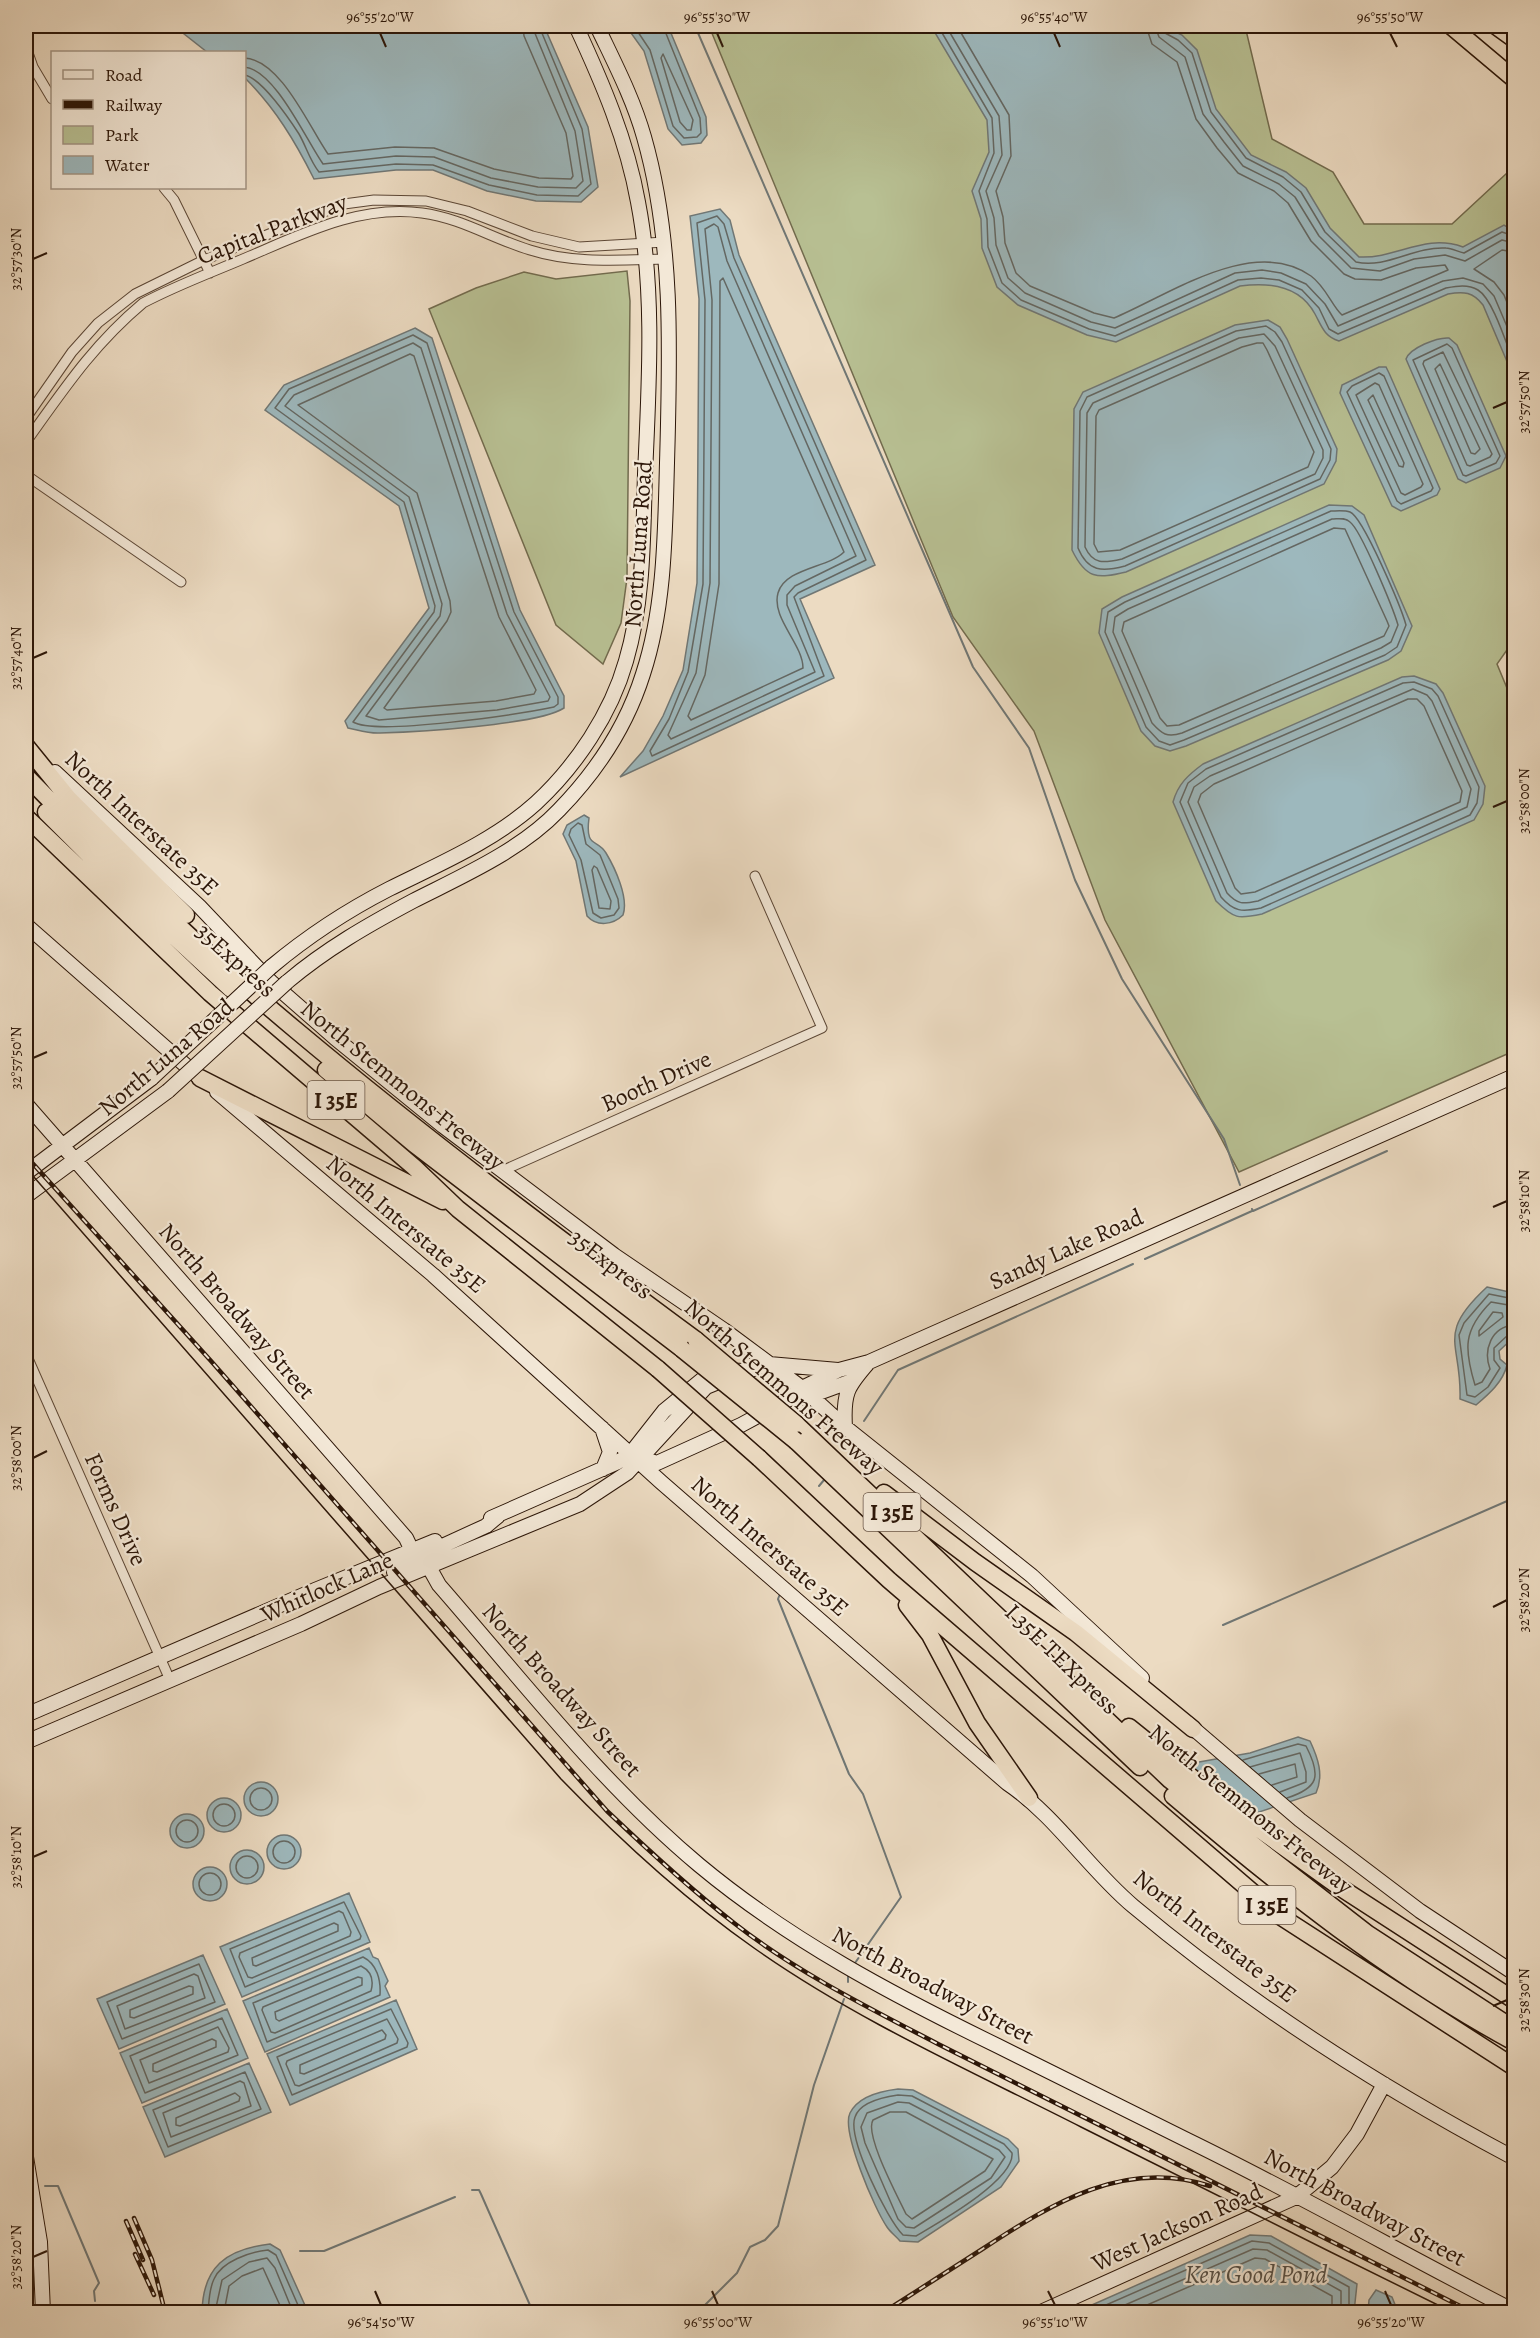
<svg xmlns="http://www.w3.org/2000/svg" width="1540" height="2338" font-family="Alegreya,serif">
	<rect width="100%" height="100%" fill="#ecdbc2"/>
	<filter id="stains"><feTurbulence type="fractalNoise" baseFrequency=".00333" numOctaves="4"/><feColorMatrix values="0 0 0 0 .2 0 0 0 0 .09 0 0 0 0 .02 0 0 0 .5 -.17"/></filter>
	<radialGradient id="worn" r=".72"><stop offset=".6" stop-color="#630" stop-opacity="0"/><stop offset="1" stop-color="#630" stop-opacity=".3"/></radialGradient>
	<path fill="#b8c093" stroke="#726b4e" stroke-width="1.5" d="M709,26h536l27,113 61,33 31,52h88l55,-51 7,7v445l-2,3 2,12 -17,24 17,41v346l-275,121 -134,-252 -71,-189 -81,-114z
		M627,271l3,30 -3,277 -6,45 -18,41 -47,-39 -127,-316 47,-21 48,-16 32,7z"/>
	<path fill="#9db8bd" stroke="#707775" stroke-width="1.5" d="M174,26h370l44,101 10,60 -17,15 -45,-1 -49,-10 -54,-21h-37l-82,9c-19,-38 -39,-71 -69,-101l-1,-26h-37z
		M626,26h42l38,91 1,18 -6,8 -19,2 -14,-16 -24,-78z
		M931,26h232l19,9 15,15 19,59 35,46 35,17 20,16 24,40 29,29c38,2 65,-24 104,-10l41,-22 10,6v147l-31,-73c-10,-13 -19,-14 -35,-11l-109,47c-15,-5 -17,-14 -24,-27 -15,-28 -46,-32 -75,-28l-124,56 -29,-7 -69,-30 -21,-18 -15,-39 -1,-29 -9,-28 17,-39 -2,-32z
		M720,209l10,11 9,35 136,310 -75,34 34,79 -214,99 23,-26 20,-35 20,-46 14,-87 2,-284 -9,-83z
		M1268,320l12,7 7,12 50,110 -1,12 -12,23 -198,88c-29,7 -40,7 -54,-22l2,-141 9,-17 152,-67z
		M415,328l17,10 88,272 44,86v12c-26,17 -147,24 -184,25 -10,1 -22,-3 -32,-5l-3,-7 84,-113 -30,-102 -134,-96 19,-25z
		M1449,338l8,7 49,111 -6,12 -34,15 -8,-4 -52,-120c4,-11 31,-22 43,-21z
		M1379,367h7l3,6 51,116 -3,6 -36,16 -9,-5 -52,-113 2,-8z
		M1329,505l23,1 12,9 48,111 -11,25 -13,9 -202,86 -16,5 -15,-5 -14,-15 -42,-98 3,-24 20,-12z
		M1414,676l22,8 7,9 42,93 -2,18 -9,16 -212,94c-24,5 -28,5 -46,-13l-43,-99c5,-18 15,-27 30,-38l199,-87z
		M584,815l5,3c-4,31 8,20 17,35 9,15 23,45 17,62 -10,10 -26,12 -36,1l-11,-55 -13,-27 4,-9z
		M1487,1287l27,6v44l-15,14 1,8 7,6c-4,17 -18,29 -31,40l-16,-6c2,-57 -25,-64 27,-112z
		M1298,1737l12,4c8,17 14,34 6,52l-72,24 -62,-52 68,-12z
		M244 1799a17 17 0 1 1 34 0a17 17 0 1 1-34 0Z
		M207 1815a17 17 0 1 1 34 0a17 17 0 1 1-34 0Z
		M170 1831a17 17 0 1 1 34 0a17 17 0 1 1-34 0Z
		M267 1852a17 17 0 1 1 34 0a17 17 0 1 1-34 0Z
		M230 1867a17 17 0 1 1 34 0a17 17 0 1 1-34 0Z
		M193 1884a17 17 0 1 1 34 0a17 17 0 1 1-34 0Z
		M349,1893l21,49 -128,55 -22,-50z
		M369,1948l4,9 5,2 10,22 -3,5 5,11 -125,55 -22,-51z
		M203,1955l22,49 -106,45 -22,-50z
		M396,2000l21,49 -127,56 -23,-51z
		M227,2009l21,49 -106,45 -22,-50z
		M249,2063l22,49 -106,45 -22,-50z
		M898,2089l15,1 95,49 10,10 1,12 -18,26 -83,55 -18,-1c-4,-5 -10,-9 -13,-14 -12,-17 -46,-96 -37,-114 8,-16 31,-22 48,-24z
		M1250,2235l21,1 86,48 -3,28h-278z
		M270,2244l10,6 28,62h-106c1,-45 24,-63 68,-68z
		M1376,2290l16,7 4,10 9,5h-37l1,-12z"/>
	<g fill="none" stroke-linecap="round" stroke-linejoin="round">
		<path stroke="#646762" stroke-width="1.5" d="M634,26l16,24 23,76 11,12 13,-1 4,-4 -1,-15 -37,-92
			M938,26l54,92 2,35 -15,38 8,28 1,28 14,36 19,17 68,29 26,7 123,-56 23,-2 18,2 23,10 17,18 10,21 9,5 108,-46c11,-2 22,-4 32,2 15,9 29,56 36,73
			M946,26l53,90 3,39 -16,36 8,27 2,27 12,33 17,15 66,29 24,6 120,-55 27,-3 19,3 25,11 19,20 13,22 105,-45 20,-3 20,6 11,12 20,47
			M957,26l52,89 2,41 -15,35 7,26 2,26 11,30 14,13 64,27 20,5c55,-23 139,-83 197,-42 15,11 21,30 31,39l106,-45 -3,-5 -29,3 -35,12 -26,-1 -11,-5 -33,-33 -23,-38 -14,-12 -36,-18 -21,-25 -21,-29 -19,-57 -25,-18 -6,-18
			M1155,26l4,11 26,20 18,57 21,28 19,24 36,18 16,13 24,39 32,32 29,3 34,-12 31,-4 20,6 37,-21 12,3
			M1162,26l3,7 13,7 14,13 19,59 35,46 37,19 18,15 24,40 31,30c31,7 58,-16 90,-14 6,0 12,4 18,5l38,-21 12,4
			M663,54l30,66 -2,10h-4l-7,-8 -19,-64z
			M244,58c37,1 66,71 84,96l67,-7 39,1 60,21 45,9 32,1 2,-3 -7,-43 -42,-97 -1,-10
			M244,67c31,2 63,75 79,97l73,-8 38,1 57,21 47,9 38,1 7,-7 -8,-50 -43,-105
			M244,75c17,2 46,45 55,59 7,12 11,27 20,38l77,-8 37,1 56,20 48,10 41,1 13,-12 -9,-55 -43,-103
			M717,216l7,8 10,34 132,302 -68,33 -4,4 30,79 -172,80 -2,-5 19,-32 19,-47 15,-88 2,-284 -8,-77z
			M714,224l4,3 9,34 129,295 -61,30 -8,9v10l28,67 -144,67 -3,-4 28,-62 14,-90 2,-283 -7,-71z
			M1514,252l-12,-2 -28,19 20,13 10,13 10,25
			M723,278l121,274c-16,16 -59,16 -66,41 -7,25 25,51 25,75l-112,52 -3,-4 17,-41 14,-91 1,-303z
			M1266,326l9,6 7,10 49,107 -1,11 -10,19 -195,87c-23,6 -37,6 -47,-18l2,-137 7,-14 149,-66z
			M1264,334l11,12 48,104v8l-8,16 -193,85c-18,4 -29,6 -37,-12l2,-134 6,-10 146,-65z
			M413,335l14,8 87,269 44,85v7l-4,3c-34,7 -177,29 -201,15l81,-110 1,-6 -31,-104 -129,-94 14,-19z
			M413,343l8,5 86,266 43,83 -2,4 -51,9 -118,10 -13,-4 74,-100 2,-12 -33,-107 -124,-91 9,-11z
			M1257,343h6l4,7 47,102 -6,15 -188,83 -22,2 -4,-8 2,-128 3,-6 143,-63z
			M1447,344l5,4 48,108 -4,7 -30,13 -3,-1 -50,-115z
			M1443,352l49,102 -2,3 -20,9 -3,-1 -44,-101 1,-3z
			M410,354l4,2 85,261 37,73 -2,4 -38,7 -109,9 -3,-2 63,-87 4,-9 -1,-11 -33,-108 -119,-88z
			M1440,364l40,85 -5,5 -4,-1 -36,-84z
			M1379,373l5,3 49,112 -2,3 -30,13 -4,-3 -50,-109 5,-6z
			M1375,383l4,2 44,99 -2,3 -16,8 -4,-2 -45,-98z
			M1373,395l31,68 -1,4 -4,-1 -31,-66z
			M1331,511c5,0 14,-1 19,1 13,5 51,95 56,113l-9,22 -12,8 -201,85 -14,5 -11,-4 -13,-14 -41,-95 3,-20 17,-10z
			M1332,519c6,0 13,-2 18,3 11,8 43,86 48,103l-7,17 -10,6 -199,85c-15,5 -20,1 -30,-10l-39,-91 2,-15 13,-8z
			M1334,528l11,1 42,92 2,5 -5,10 -205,89 -12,1 -7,-8 -38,-87 2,-9z
			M1414,682l18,7 6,7 41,91 -2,16 -7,12 -209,93c-19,4 -27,4 -40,-11l-41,-95 8,-19 18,-14 197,-86z
			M1413,689l14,6 5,6 39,88 -4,18 -209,94c-15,3 -20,4 -31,-8l-39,-91 6,-15 16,-11z
			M1408,699h9l7,7 38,85 -2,11 -205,90 -14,2 -6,-6 -37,-86 3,-8 13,-10z
			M578,823l4,2 4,19 14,11 18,44 1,9 -5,7 -13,3 -8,-5 -12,-53 -12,-25 2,-6z
			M594,866l3,2 14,33 -1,8 -11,-1 -7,-38z
			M1514,1299l-25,-5 -25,29 -5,12 8,60 8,2 13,-10 12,-19 -6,-8v-12l15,-14 5,-1
			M1514,1306l-23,-4c-28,28 -27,47 -16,83l7,-3 8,-13c-7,-19 1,-42 24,-44
			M1493,1312l9,1 1,4 -24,19v-5z
			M1243,1760l55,-16 8,2c16,31 12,42 -19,52
			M1250,1767l50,-14 6,19v10l-26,10
			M1259,1774l36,-10 2,13 -25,8
			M250 1799a11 11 0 1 1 22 0a11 11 0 1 1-22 0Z
			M213 1815a11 11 0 1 1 22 0a11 11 0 1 1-22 0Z
			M176 1831a11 11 0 1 1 22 0a11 11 0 1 1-22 0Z
			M273 1852a11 11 0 1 1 22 0a11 11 0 1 1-22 0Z
			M236 1867a11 11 0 1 1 22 0a11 11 0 1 1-22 0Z
			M199 1884a11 11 0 1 1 22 0a11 11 0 1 1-22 0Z
			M344,1902l17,34 -1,3 -115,48 -15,-38z
			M339,1911l4,2 8,19 -1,4 -98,42 -4,-1 -9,-20 1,-4z
			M334,1923l4,2v6l-82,35 -3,-1 -1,-7z
			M363,1957c14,7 18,23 17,38l-113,47 -14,-39z
			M199,1964l16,38 -93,37 -15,-37z
			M361,1966c10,5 13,14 10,25l-96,42 -4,-1 -9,-22 1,-3z
			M194,1974l4,2 7,22 -80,31 -8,-23z
			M358,1977l4,1v7l-83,36 -3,-2 -1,-7z
			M189,1986l4,1v7l-59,24 -4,-1v-7z
			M391,2009l17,34 -1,4 -115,48 -15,-38z
			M222,2018l16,37 -93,38 -15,-37z
			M387,2019l11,20 -1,4 -98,43 -4,-1 -9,-21 1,-3z
			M218,2027l11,21 -1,4 -79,31 -9,-23z
			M382,2030l4,5 -1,4 -81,35 -4,-1v-8z
			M212,2039l4,2v6l-59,25 -4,-1v-7z
			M245,2072l16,37 -93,38 -15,-37z
			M240,2081l4,2 7,23 -80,31 -8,-24z
			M235,2093l5,4 -1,4 -59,25 -4,-1v-7z
			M898,2095l14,1 92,48 8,9c3,27 -74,70 -96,83l-13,-1c-16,-16 -56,-97 -48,-118 5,-15 29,-20 43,-22z
			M898,2102l11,1 90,47 6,7 -14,21 -77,50 -8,-1 -8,-8 -33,-76 -4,-16 6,-14z
			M906,2112l87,47 -8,12 -73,48 -6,-5c-8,-17 -42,-80 -33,-94l17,-8z
			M208,2312c1,-10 1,-23 6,-33 8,-18 36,-27 54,-29l8,5 25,57
			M215,2312l7,-32 27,-18 18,-4 8,10 18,44
			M224,2312l5,-26 13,-10 21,-8 20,44
			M1090,2312l162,-71 17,2 80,44v25
			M1109,2312l144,-63 14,1 74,41v21
			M1131,2312l124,-54 10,1 67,37v16"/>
		<path stroke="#707775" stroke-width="2" d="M695,26l278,641 56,81 46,132 47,99 102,160 16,46
			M1252,1209l1,2 134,-60
			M1145,1259l107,-48
			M864,1421l34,-51 235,-106
			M819,1486l5,-6
			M780,1594l-2,5 71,175 14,20 38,103 -46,66
			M1223,1625l291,-127
			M848,1973v9
			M45,2186h13l41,97 -5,8 1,10
			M472,2190h7l2,4 52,118
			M300,2251h24l131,-54
			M698,2312l39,-39 13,-26 15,-7 13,-14 36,-141 30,-86"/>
		<g stroke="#5c4736" stroke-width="11">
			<path id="street" d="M26,47l7,20 19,32
				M164,188l10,12 36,73
				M26,418l46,-66 26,-29 37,-29 69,-34 140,-56 30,-4 52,1 41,10 65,25 47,11 86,-5
				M26,442c38,-53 67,-97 117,-139 32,-17 67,-30 100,-44 57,-24 116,-55 179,-46 39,5 71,26 108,37 44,14 90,10 136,9
				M26,475l155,107
				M504,1170l318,-142 -67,-152
				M26,1354l144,326"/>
		</g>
		<g stroke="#2c1608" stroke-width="16">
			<path id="secondary" d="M55,772l144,134 72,76 64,56 108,88 171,129 110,75 78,58 43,39 187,149 110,102
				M26,925l174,153
				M271,967c37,-31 75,-56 118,-78 50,-25 105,-48 147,-86 40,-37 75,-89 90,-142 18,-61 17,-125 19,-187 4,-90 10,-183 -7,-272 -11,-62 -36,-120 -62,-176
				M287,982c39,-33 81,-57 126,-81 49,-25 107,-50 146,-91 37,-38 68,-85 84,-136 22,-67 22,-141 24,-211 3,-108 7,-221 -23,-326 -11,-39 -30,-75 -47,-111
				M217,1092l216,183 228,207 346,301c49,33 81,85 126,123 117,98 247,181 381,252
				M26,1104l380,434 9,19 -5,7 -16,8
				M26,1173l126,-95
				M26,1196l142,-105
				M805,1398l49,-18
				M845,1427c-2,-34 2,-40 24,-65
				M602,1428l8,24 -7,17
				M640,1457l17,6 84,-38 50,-27 11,-10 37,-18 30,-8 645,-286
				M498,1516l-12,10 -59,27 -2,7 14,25c83,95 163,199 260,280 90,75 194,130 299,181 63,31 126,63 189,94 111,54 218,115 327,171
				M491,1518l127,-56 13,-9 33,-42 50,-41 33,1 22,-7 69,6
				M26,1715l289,-125 120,-49
				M1187,1723l113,97 120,91 94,62
				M26,1742l275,-118 78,-37 201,-83 47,-31 79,-86 22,-9
				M26,2157l14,85 3,70
				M1041,2312l255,-115 36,-30 25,-33 27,-50"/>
		</g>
		<g stroke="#2c1608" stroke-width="19">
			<path id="highway" d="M1451,26l63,53
				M1496,26l18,13
				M26,746l43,53 117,116
				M26,776c86,88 176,176 271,255 129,108 264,209 399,309
				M46,812l80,80 105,97
				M26,817l184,176 204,174 44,42 200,160
				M326,1070l88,74 268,205
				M200,1078l243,123
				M796,1424l374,356 198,154 146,95
				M796,1441l344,326
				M759,1458l130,122 391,336 234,151
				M884,1493l91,69 101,71 117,96
				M907,1605l23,30 47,88 52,75
				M1129,1727l102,82 107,77 176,114
				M1173,1796c107,91 218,179 341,246"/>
		</g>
		<use href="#street" stroke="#f3e8d7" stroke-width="9"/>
		<use href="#secondary" stroke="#f3e8d7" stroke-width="14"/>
		<use href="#highway" stroke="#ecdbc2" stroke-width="16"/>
		<path stroke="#2c1608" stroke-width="1.5" d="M26,1168l535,611c60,62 123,120 193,169 102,72 217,123 327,179 123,62 247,124 371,185"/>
		<g stroke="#2c1608" stroke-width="4.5">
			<path id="rail" d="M26,1156l185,205 396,450c41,39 82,77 127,112 61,48 135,85 204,121l534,268
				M134,2218l18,42 13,52
				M126,2221l17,39
				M135,2254l19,41
				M884,2312c33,-21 67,-43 100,-64 69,-45 141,-90 226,-62"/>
		</g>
		<use href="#rail" stroke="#f3e8d7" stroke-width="2" stroke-dasharray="7" stroke-linecap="butt"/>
		<g stroke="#2c1608" stroke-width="16" stroke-linecap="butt">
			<path id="secondary-bridge" d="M152,1078l119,-111
				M168,1091l119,-109"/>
		</g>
		<g stroke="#2c1608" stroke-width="19" stroke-linecap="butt">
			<path id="highway-bridge" d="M696,1340l100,84
				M682,1349l114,92
				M658,1369l101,89"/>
		</g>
		<use href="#secondary-bridge" stroke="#f3e8d7" stroke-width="14"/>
		<use href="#highway-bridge" stroke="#ecdbc2" stroke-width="16"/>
	</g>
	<path fill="none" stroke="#2c1608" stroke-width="2" d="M380,33l6,14M717,33l6,14M1054,33l6,14M1390,33l7,14M33,259l14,-6M1493,408l14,-6M33,658l14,-6M1493,807l14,-6M33,1058l14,-6M1493,1207l14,-6M33,1458l14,-7M1493,1607l14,-7M33,1857l14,-6M1493,2006l14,-6M33,2257l14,-6M375,2291l6,14M712,2291l6,14M1048,2291l7,14M1385,2291l6,14"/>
	<g text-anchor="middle" stroke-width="4.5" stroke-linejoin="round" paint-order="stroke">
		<g fill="#f3e8d7" stroke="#685546" stroke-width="1.5">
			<rect x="307.5" y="1081" width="57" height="38" rx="4.5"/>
			<rect x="863.5" y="1493" width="57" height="38" rx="4.5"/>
			<rect x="1238.5" y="1886" width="57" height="38" rx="4.5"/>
		</g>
		<g font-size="22" font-weight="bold" fill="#2c1608">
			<text x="336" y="1108">I 35E</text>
			<text x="892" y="1520">I 35E</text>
			<text x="1267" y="1913">I 35E</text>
		</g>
		<g font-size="24" fill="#2c1608" stroke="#f3e8d7">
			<text transform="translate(272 229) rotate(-21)" y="8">Capital Parkway</text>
			<text transform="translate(638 544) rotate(-86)" y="8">North Luna Road</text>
			<text transform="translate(142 823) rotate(43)" y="8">North Interstate 35E</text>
			<text transform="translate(236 960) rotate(42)" y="8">35Express</text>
			<text transform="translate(166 1057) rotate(-40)" y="8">North Luna Road</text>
			<text transform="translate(656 1081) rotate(-24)" y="8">Booth Drive</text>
			<text transform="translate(403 1085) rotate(39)" y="8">North Stemmons Freeway</text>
			<text transform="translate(406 1224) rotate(40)" y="8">North Interstate 35E</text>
			<text transform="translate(1066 1249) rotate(-24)" y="8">Sandy Lake Road</text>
			<text transform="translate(611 1264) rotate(38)" y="8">35Express</text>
			<text transform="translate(237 1311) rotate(49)" y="8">North Broadway Street</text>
			<text transform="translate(784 1387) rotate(41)" y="8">North Stemmons Freeway</text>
			<text transform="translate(116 1509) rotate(66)" y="8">Forms Drive</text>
			<text transform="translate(770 1546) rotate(41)" y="8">North Interstate 35E</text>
			<text transform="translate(327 1587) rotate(-24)" y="8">Whitlock Lane</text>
			<text transform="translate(1062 1659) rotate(44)" y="8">I 35E TEXpress</text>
			<text transform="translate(562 1690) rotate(48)" y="8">North Broadway Street</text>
			<text transform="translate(1251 1809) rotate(39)" y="8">North Stemmons Freeway</text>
			<text transform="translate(1215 1936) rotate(38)" y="8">North Interstate 35E</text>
			<text transform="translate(933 1985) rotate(28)" y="8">North Broadway Street</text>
			<text transform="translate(1365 2207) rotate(28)" y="8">North Broadway Street</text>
			<text transform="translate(1177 2227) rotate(-24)" y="8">West Jackson Road</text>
		</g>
		<g font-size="26" font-style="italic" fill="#544f47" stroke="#f3e8d7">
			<text x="1256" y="2283">Ken Good Pond</text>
		</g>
	</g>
	<rect width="1540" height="2338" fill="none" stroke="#ecdbc2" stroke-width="66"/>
	<rect x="51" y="51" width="195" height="138" fill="#f3e8d7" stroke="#a39484" stroke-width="1.5"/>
	<rect x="63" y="70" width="30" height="9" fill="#f3e8d7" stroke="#a39484" stroke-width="1.5"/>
	<text x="105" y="81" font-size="18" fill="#2c1608">Road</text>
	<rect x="63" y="100" width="30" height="9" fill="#2c1608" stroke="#a39484" stroke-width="1.5"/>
	<text x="105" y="111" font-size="18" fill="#2c1608">Railway</text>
	<rect x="63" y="126" width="30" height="18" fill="#b8c093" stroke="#a39484" stroke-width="1.5"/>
	<text x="105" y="141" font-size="18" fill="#2c1608">Park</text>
	<rect x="63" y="156" width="30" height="18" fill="#9db8bd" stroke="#a39484" stroke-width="1.5"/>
	<text x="105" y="171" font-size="18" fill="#2c1608">Water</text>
	<rect x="33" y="33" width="1474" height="2272" fill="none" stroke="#2c1608" stroke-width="2"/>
	<g font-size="15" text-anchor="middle" fill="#2c1608">
		<text x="380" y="22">96°55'20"W</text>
		<text x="717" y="22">96°55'30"W</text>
		<text x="1054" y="22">96°55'40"W</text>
		<text x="1390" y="22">96°55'50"W</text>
		<text transform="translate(16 259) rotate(-90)" y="5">32°57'30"N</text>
		<text transform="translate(1524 402) rotate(-90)" y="5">32°57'50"N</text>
		<text transform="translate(16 658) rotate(-90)" y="5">32°57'40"N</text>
		<text transform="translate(1524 801) rotate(-90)" y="5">32°58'00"N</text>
		<text transform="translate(16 1058) rotate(-90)" y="5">32°57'50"N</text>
		<text transform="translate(1524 1201) rotate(-90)" y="5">32°58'10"N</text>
		<text transform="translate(16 1458) rotate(-90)" y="5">32°58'00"N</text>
		<text transform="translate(1524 1600) rotate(-90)" y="5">32°58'20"N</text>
		<text transform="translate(16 1857) rotate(-90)" y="5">32°58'10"N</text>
		<text transform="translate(1524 2000) rotate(-90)" y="5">32°58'30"N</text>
		<text transform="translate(16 2257) rotate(-90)" y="5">32°58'20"N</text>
		<text x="381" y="2327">96°54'50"W</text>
		<text x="718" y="2327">96°55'00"W</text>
		<text x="1055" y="2327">96°55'10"W</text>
		<text x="1391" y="2327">96°55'20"W</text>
	</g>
	<rect width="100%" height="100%" filter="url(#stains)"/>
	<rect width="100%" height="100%" fill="url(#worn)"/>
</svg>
